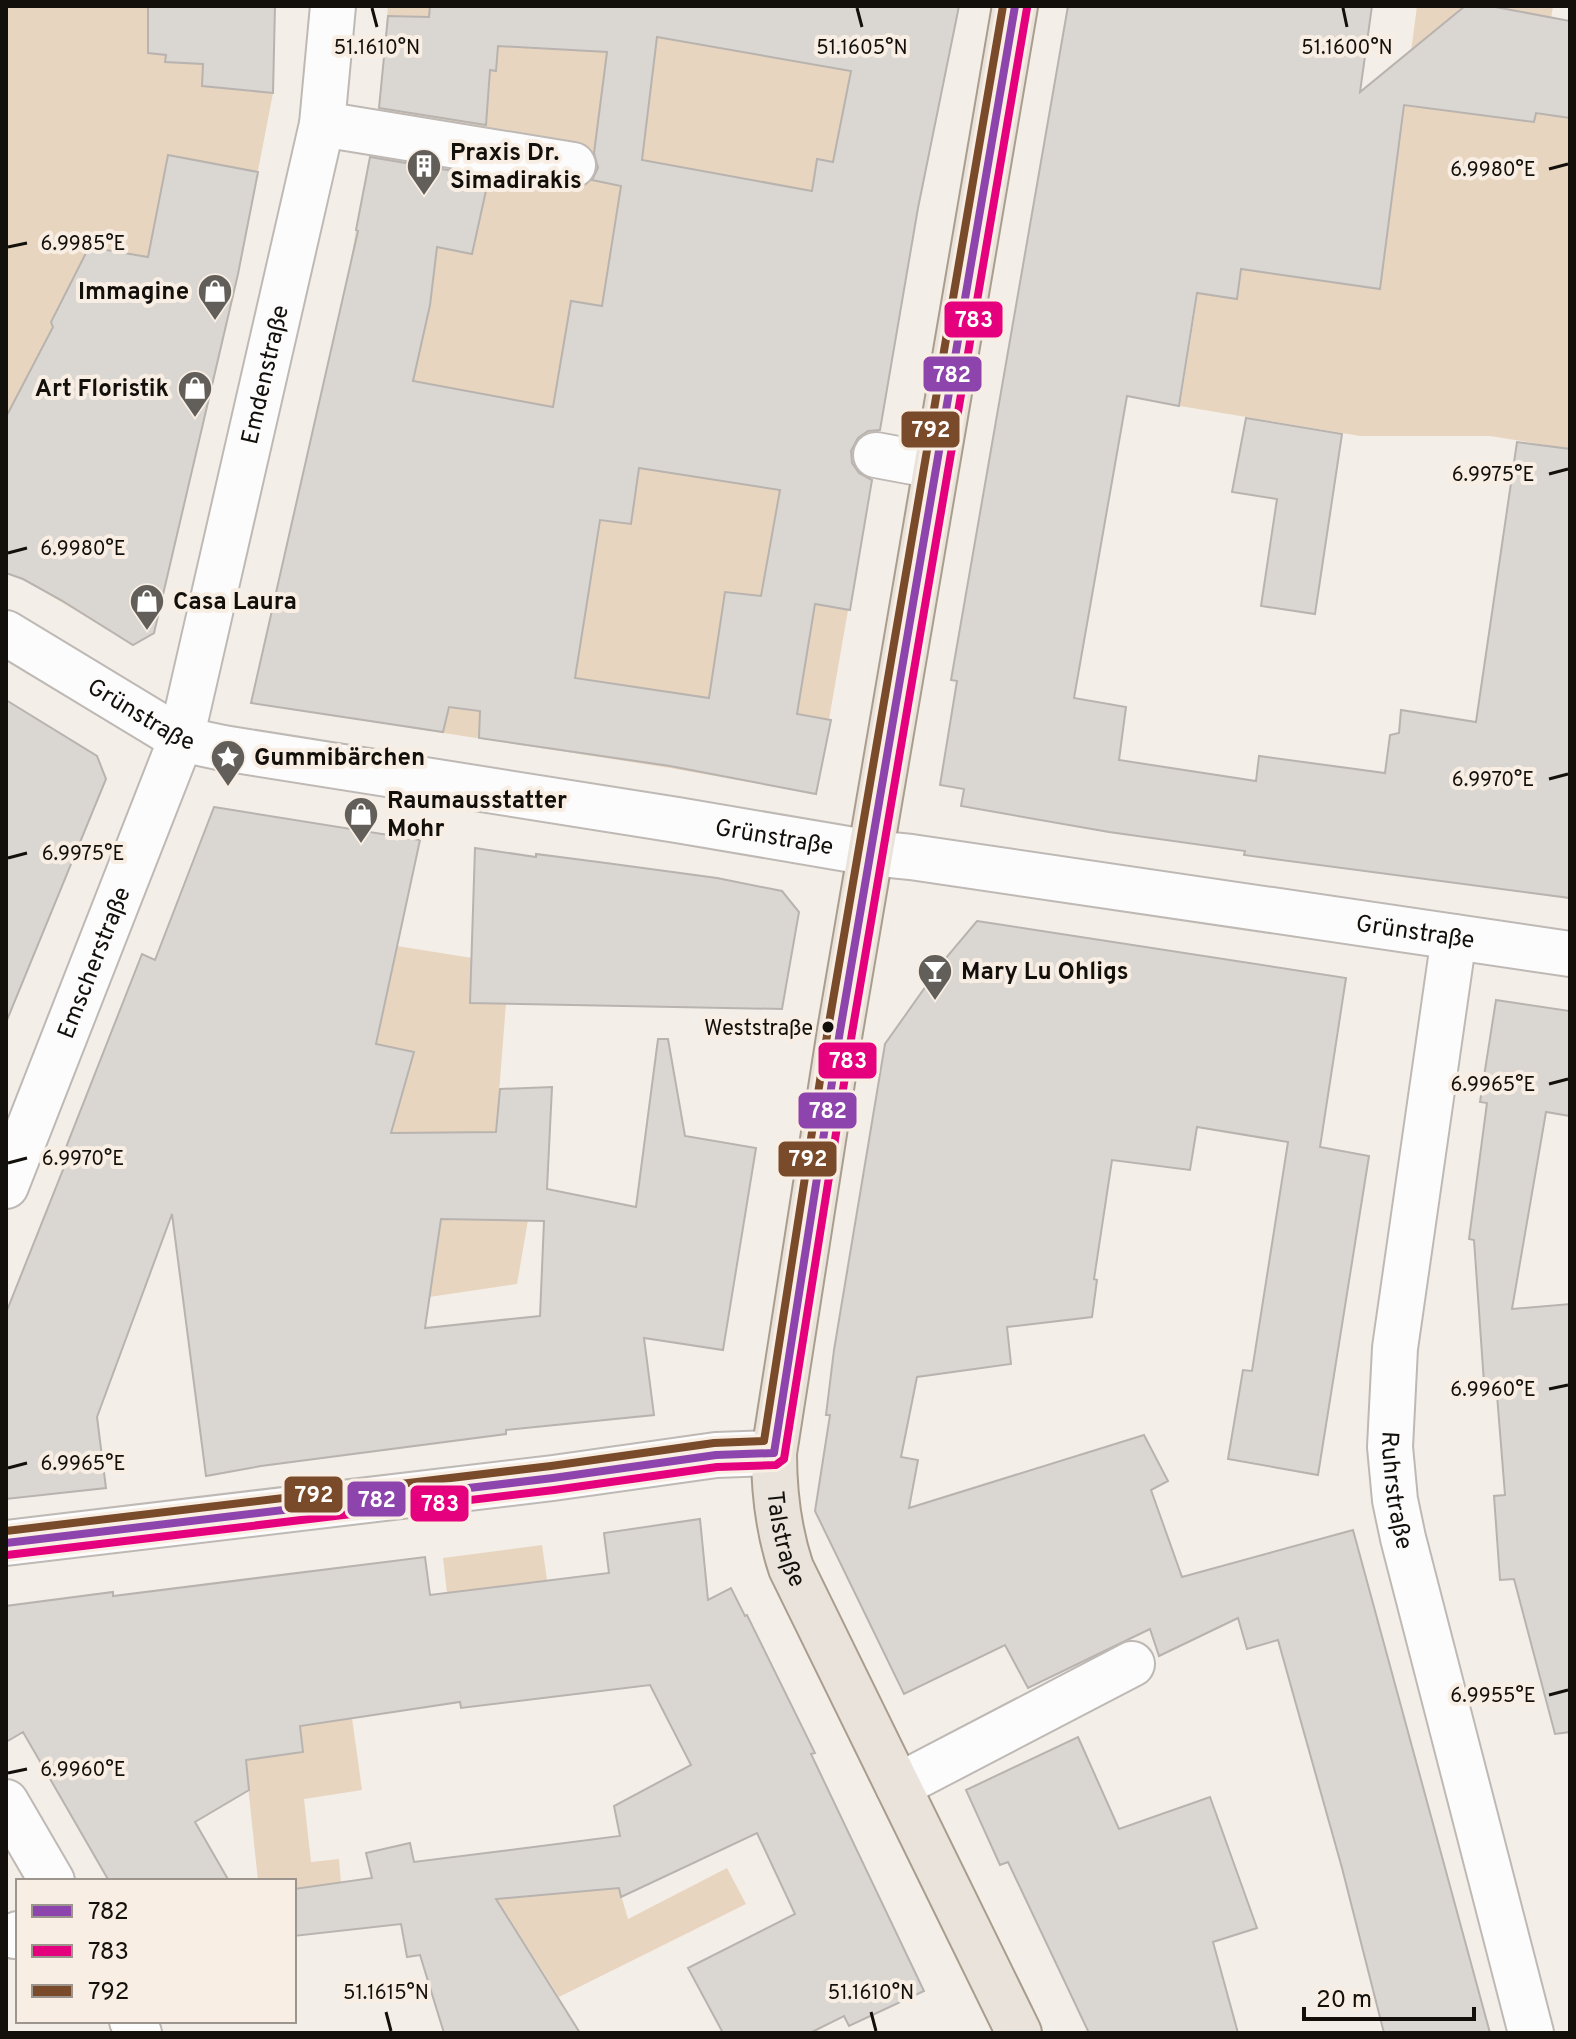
<svg xmlns="http://www.w3.org/2000/svg" width="1576" height="2039" font-family="Overpass,sans-serif">
	<rect width="100%" height="100%" fill="#f4eee8"/>
	<path fill="#e8d5bf" d="M6,6h269l-2,87 -35,181 -84,359 -21,12 -127,-76z
		M388,6h571l-41,202 -102,586 -146,-26 -407,-63 -8,-15 91,-405 34,-184z
		M1417,6h136l-17,106 34,6v331l-80,-13h-130l-180,-30 18,-113 43,-24 139,20z
		M397,946l75,12 34,45 -10,129 -141,2 58,-82 -37,-8z
		M441,1219l87,1 -11,64 -88,13z
		M542,1545l5,35 -100,13 -4,-35z
		M238,1690l30,34 4,32 31,-4 -3,-26 52,-8 10,72 -58,9 7,63 28,-3 2,24 -47,6v-8h-36z
		M727,1868l19,36 -187,93 -62,-98 122,-11 9,31z"/>
	<path fill="#dad6d1" stroke="#b8b3af" stroke-width="2" fill-rule="evenodd" d="M148,6h127l-2,87 -71,-7 1,-22 -38,-2 1,-7 -18,-2z
		M430,6h529l-41,202 -38,222 -12,1 -10,7 -7,13 1,12 7,10 13,7 -22,130 -35,-6 -18,110 34,6 -15,74 -146,-28 -191,-28 1,-27 -31,-4 -6,25 -192,-29 107,-472 -2,-1 14,-73 119,20 -17,77 -35,-7 -7,58 -17,76 140,26 18,-106 31,5 19,-120 -29,-6 6,-12 -4,-15 13,-101 -109,-6 -2,25 -6,-1 -4,55 -107,-17 9,-92 41,1zM657,37l194,34 -18,91 -16,-3 -5,32 -170,-31zM639,468l141,22 -19,106 -36,-4 -16,106 -134,-20 25,-158 31,4z
		M1068,6h304l-12,86 105,-86h25l80,15v97l-34,-5 -2,9 -130,-17 -24,184 -139,-20 -4,30 -40,-6 -18,113 -52,-10 -53,302 52,9 -7,53 137,21 3,-25 126,17 5,-38 9,-2 2,-23 75,12 41,-280 53,7v449l-326,-43 1,-4 -136,-19 -148,-26 3,-17 -24,-4 17,-104 -6,-1z
		M168,155l90,17 -20,102 -84,359 -21,12 -72,-45 -38,-21 -17,-6v-156l47,-90 -2,-5 38,-75 59,10z
		M1246,418l96,16 -27,180 -54,-8 16,-107 -45,-7z
		M6,700l91,56 9,23 -99,241z
		M214,807l206,33 -44,204 38,8 -23,81 105,-1 4,-43 52,-2 -5,102 89,18 22,-168h10l17,97 71,12 -33,202 -79,-12 10,77 -148,15v4l-245,32 -55,10 -34,-262 -75,203 9,71 -100,11v-186l64,-161 -5,-2 77,-196 13,6zM441,1219l103,2 -4,95 -115,12z
		M475,848l61,9v-3l70,9 111,15 65,13 17,21 -17,97 -312,-6z
		M977,921l369,57 -26,169 49,9 -51,319 -90,-16 15,-89 9,1 36,-229 -91,-15 -7,43 -78,-10 -18,119 3,1 -5,37 -85,10 4,37 -94,13 -16,80 17,3 -9,48 235,-73 24,46 -17,9 31,87 171,-47 137,503h-106l-42,-165 -64,-228 -31,9 -9,-31 -79,38 -9,-27 -122,59 -23,-43 -101,49 -89,-183 15,-96h-4l8,-65 51,-306 60,-85z
		M1496,1000l74,11v105l-24,-4 -34,197 58,-5v428l-15,2 -41,-155 -14,1 -6,-84 11,-1 -8,-100 -12,2 -11,-157 -5,-1 18,-136 -7,-1z
		M700,1519l8,81 23,-12 14,28 2,-1 68,138 -4,1 113,237 -75,35 -5,-10 -34,17h-87l-35,-65 107,-54 -38,-81 -136,64 -2,-9 -123,11 84,134h-136l-24,-78 -13,2 -6,-33 -107,12v-47l78,-11 -6,-25 44,-10 4,19 206,-26 -6,-30 77,-41 -41,-80 -189,23 -1,-6 -160,24 3,26 -57,8 3,30 -54,32 34,59h-120l-86,-149 -17,10v-136l107,-14v4l312,-39 5,38 179,-22 -5,-40z
		M1078,1737l41,92 91,-32 47,131 -44,14 25,91h-149l-81,-171 -8,3 -34,-75z"/>
	<g fill="none" stroke-linecap="round" stroke-linejoin="round">
		<g stroke="#beb9b5" stroke-width="48">
			<g id="minor">
				<path d="M322,124l251,41"/>
				<path d="M876,455l59,11"/>
				<path id="s1" d="M6,633l175,106 42,9 454,72 194,33 40,4 659,97"/>
				<path id="s2" d="M1454,937l-59,411 -5,99 5,53 8,38 128,495"/>
				<path id="s3" d="M6,1186l175,-447 141,-615 11,-118"/>
				<path d="M6,1543l547,-65 163,-23 58,-2"/>
				<path d="M898,1786l234,-122"/>
				<path d="M6,1802l46,79"/>
				<path d="M14,1936l4,-2"/>
				<path d="M132,2021l7,12"/>
			</g>
		</g>
		<g stroke="#a99d8d" stroke-width="48">
			<g id="major">
				<path id="s4" d="M1015,6l-175,1025 -66,422c0,40 4,76 17,115l228,465"/>
			</g>
		</g>
		<use href="#minor" stroke="#fdfcfc" stroke-width="44"/>
		<use href="#major" stroke="#e9e3db" stroke-width="44"/>
		<g stroke="#f8eee4" stroke-width="14">
			<path id="bus-1" d="M6,1543l547,-65 163,-23 58,-2 66,-422 175,-1025"/>
		</g>
		<g stroke="#f8eee4" stroke-width="14">
			<path id="bus-2" d="M7,1555l547,-65 163,-23 59,-2 8,-6 68,-426 175,-1025"/>
		</g>
		<g stroke="#f8eee4" stroke-width="14">
			<path id="bus-3" d="M6,1531l545,-65 163,-23 50,-2 64,-412 175,-1023"/>
		</g>
		<use href="#bus-1" stroke="#8e44ad" stroke-width="8"/>
		<use href="#bus-2" stroke="#e5007d" stroke-width="8"/>
		<use href="#bus-3" stroke="#7a4b2a" stroke-width="8"/>
	</g>
	<path fill="none" stroke="#13100c" stroke-width="3" d="M372,8l5,19M857,8l5,19M1343,8l4,19M1549,169l19,-5M8,247l19,-4M1549,474l19,-5M8,553l19,-5M1549,779l19,-5M8,858l19,-5M1549,1084l19,-5M8,1163l19,-5M1549,1389l19,-4M8,1468l19,-5M1549,1695l19,-5M8,1773l19,-4M386,2012l5,19M871,2012l5,19"/>
	<defs>
		<g id="building-pin" transform="scale(1.8)"><path d="M0 17L-7.5 6A9.5 9.5 0 1 1 7.5 6Z" fill="#625e59" stroke="#f8eee4"/><path d="M-4-6H4V6H1V3H-1V6H-4ZM-2.5-4.3h1.7v1.8h-1.7ZM.8-4.3h1.7v1.8H.8ZM-2.5-1h1.7V.8h-1.7ZM.8-1h1.7V.8H.8Z" fill="#fff"/></g>
		<g id="shop-pin" transform="scale(1.8)"><path d="M0 17L-7.5 6A9.5 9.5 0 1 1 7.5 6Z" fill="#625e59" stroke="#f8eee4"/><path d="M-5-2.5h2.3a2.7 3.5 0 0 1 5.4 0H5L5.5 6h-11ZM-1.5-2.5h3a1.5 2.3 0 0 0-3 0Z" fill="#fff"/></g>
		<g id="sight-pin" transform="scale(1.8)"><path d="M0 17L-7.5 6A9.5 9.5 0 1 1 7.5 6Z" fill="#625e59" stroke="#f8eee4"/><path d="M0-6L1.8-2.2L6-1.7L2.9 1.2L3.7 5.4L0 3.3L-3.7 5.4L-2.9 1.2L-6-1.7L-1.8-2.2Z" fill="#fff"/></g>
		<g id="bar-pin" transform="scale(1.8)"><path d="M0 17L-7.5 6A9.5 9.5 0 1 1 7.5 6Z" fill="#625e59" stroke="#f8eee4"/><path d="M-6-5H6L.8 .8V4.5H3.5V6h-7V4.5H-.8V.8Z" fill="#fff"/></g>
	</defs>
	<g fill-rule="evenodd">
		<use href="#building-pin" x="424" y="166"/>
		<use href="#shop-pin" x="215" y="291"/>
		<use href="#shop-pin" x="195" y="388"/>
		<use href="#shop-pin" x="147" y="601"/>
		<use href="#sight-pin" x="228" y="757"/>
		<use href="#shop-pin" x="361" y="814"/>
		<use href="#bar-pin" x="935" y="971"/>
	</g>
	<circle fill="#13100c" stroke="#f8eee4" stroke-width="3" cx="828" cy="1027" r="7"/>
	<g text-anchor="middle" stroke-width="8" stroke-linejoin="round" paint-order="stroke">
		<g font-size="22" fill="#13100c" stroke="#f8eee4" text-anchor="end">
			<text x="813" y="1035">Weststraße</text>
		</g>
		<g font-size="24" font-weight="bold" fill="#13100c" stroke="#f8eee4" text-anchor="start">
			<text x="450" y="160">Praxis Dr.<tspan x="450" dy="28">Simadirakis</tspan></text>
			<text x="189" y="299" text-anchor="end">Immagine</text>
			<text x="169" y="396" text-anchor="end">Art Floristik</text>
			<text x="173" y="609">Casa Laura</text>
			<text x="254" y="765">Gummibärchen</text>
			<text x="387" y="808">Raumausstatter<tspan x="387" dy="28">Mohr</tspan></text>
			<text x="961" y="979">Mary Lu Ohligs</text>
		</g>
		<g font-size="24" fill="#13100c" stroke="#f8eee4">
			<text dy="8" stroke="none"><textPath href="#s3" startOffset="854">Emdenstraße</textPath></text>
			<text dy="8" stroke="none"><textPath href="#s1" startOffset="158">Grünstraße</textPath></text>
			<text dy="8" stroke="none"><textPath href="#s1" startOffset="806">Grünstraße</textPath></text>
			<text dy="8" stroke="none"><textPath href="#s1" startOffset="1454">Grünstraße</textPath></text>
			<text dy="8" stroke="none"><textPath href="#s3" startOffset="240">Emscherstraße</textPath></text>
			<text dy="8" stroke="none"><textPath href="#s2" startOffset="558">Ruhrstraße</textPath></text>
			<text dy="8" stroke="none"><textPath href="#s4" startOffset="1554">Talstraße</textPath></text>
		</g>
	</g>
	<g font-size="20" text-anchor="middle" fill="#13100c" stroke="#f8eee4" stroke-width="8" stroke-linejoin="round" paint-order="stroke">
		<text x="862" y="54">51.1605°N</text>
		<text x="377" y="54">51.1610°N</text>
		<text x="1347" y="54">51.1600°N</text>
		<text x="1493" y="176">6.9980°E</text>
		<text x="83" y="250">6.9985°E</text>
		<text x="1493" y="481">6.9975°E</text>
		<text x="83" y="555">6.9980°E</text>
		<text x="1493" y="786">6.9970°E</text>
		<text x="83" y="860">6.9975°E</text>
		<text x="1493" y="1091">6.9965°E</text>
		<text x="83" y="1165">6.9970°E</text>
		<text x="1493" y="1396">6.9960°E</text>
		<text x="83" y="1470">6.9965°E</text>
		<text x="1493" y="1702">6.9955°E</text>
		<text x="83" y="1776">6.9960°E</text>
		<text x="386" y="1999">51.1615°N</text>
		<text x="871" y="1999">51.1610°N</text>
	</g>
	<g stroke="#f8eee4" stroke-width="3">
		<rect x="943" y="300" width="61" height="39" rx="8" fill="#e5007d"/>
		<rect x="922" y="355" width="61" height="38" rx="8" fill="#8e44ad"/>
		<rect x="900" y="410" width="61" height="39" rx="8" fill="#7a4b2a"/>
		<rect x="817" y="1041" width="61" height="39" rx="8" fill="#e5007d"/>
		<rect x="797" y="1091" width="61" height="39" rx="8" fill="#8e44ad"/>
		<rect x="777" y="1140" width="61" height="38" rx="8" fill="#7a4b2a"/>
		<rect x="283" y="1475" width="61" height="39" rx="8" fill="#7a4b2a"/>
		<rect x="346" y="1480" width="61" height="38" rx="8" fill="#8e44ad"/>
		<rect x="409" y="1484" width="61" height="39" rx="8" fill="#e5007d"/>
	</g>
	<g font-size="22" text-anchor="middle" font-weight="bold" fill="#fff">
		<text x="974" y="327">783</text>
		<text x="952" y="382">782</text>
		<text x="931" y="437">792</text>
		<text x="848" y="1068">783</text>
		<text x="828" y="1118">782</text>
		<text x="808" y="1166">792</text>
		<text x="314" y="1502">792</text>
		<text x="377" y="1507">782</text>
		<text x="440" y="1511">783</text>
	</g>
	<rect width="1576" height="2039" fill="none" stroke="#13100c" stroke-width="16"/>
	<rect x="16" y="1879" width="280" height="144" fill="#f8eee4" stroke="#9c958e" stroke-width="2"/>
	<rect x="32" y="1905" width="40" height="12" fill="#8e44ad" stroke="#9c958e" stroke-width="2"/>
	<text x="88" y="1919" font-size="24" fill="#13100c">782</text>
	<rect x="32" y="1945" width="40" height="12" fill="#e5007d" stroke="#9c958e" stroke-width="2"/>
	<text x="88" y="1959" font-size="24" fill="#13100c">783</text>
	<rect x="32" y="1985" width="40" height="12" fill="#7a4b2a" stroke="#9c958e" stroke-width="2"/>
	<text x="88" y="1999" font-size="24" fill="#13100c">792</text>
	<path d="M1304 2007v12h170v-12" fill="none" stroke="#13100c" stroke-width="4"/>
	<text x="1316" y="2007" font-size="24" fill="#13100c" stroke="#f8eee4" stroke-width="6" paint-order="stroke">20 m</text>
</svg>
